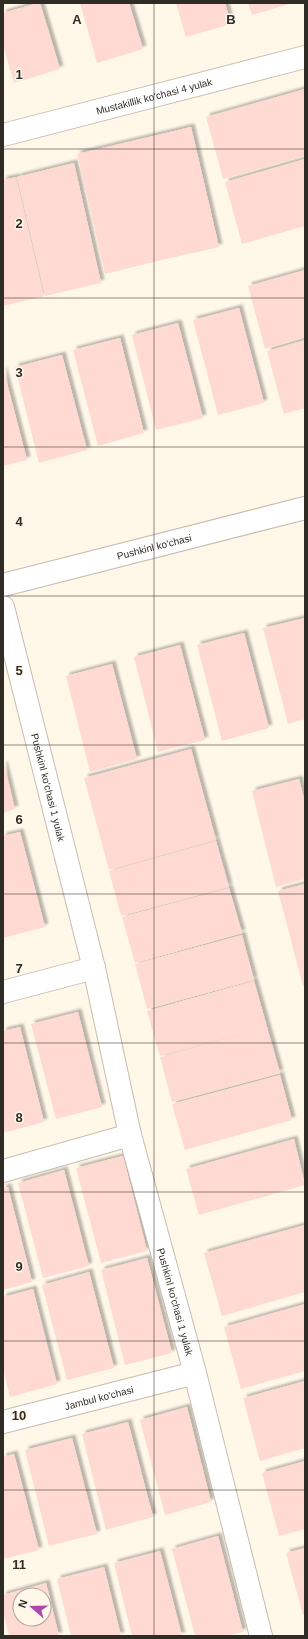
<svg xmlns="http://www.w3.org/2000/svg" width="308" height="1639" font-family="Arial,sans-serif">
	<defs>
		<filter id="shadow"><feDropShadow dx="3.5" dy="-3.5" stdDeviation="1" flood-color="#0004"/></filter>
	</defs>
	<rect width="100%" height="100%" fill="#fff7e8"/>
	<path fill="#ffdad3" fill-rule="evenodd" filter="url(#shadow)" d="M38,3h2l20,66 -46,14 -11,-38v-32z
		M80,3h49l14,46 -46,14z
		M176,3h49l6,21 -45,13z
		M248,3h45l-41,12z
		M305,89v67l-82,23 -17,-62z
		M191,127l28,120 -57,13 -27,-113 27,113 -57,14 -28,-120z
		M305,159v67l-63,18 -17,-62z
		M74,163l27,120 -56,13 -28,-119z
		M16,177l28,119 -41,10v-126z
		M305,270v67l-40,12 -17,-63z
		M239,308l25,95 -46,12 -25,-95z
		M178,323l25,95 -47,12 -24,-95z
		M120,338l24,95 -46,13 -25,-96z
		M305,340v68l-21,6 -17,-63z
		M62,355l25,95 -48,13 -24,-96z
		M3,368l24,92 -24,6z
		M305,618v101l-17,5 -25,-96z
		M244,633l25,95 -47,13 -25,-96z
		M180,645l25,95 -47,12 -24,-95z
		M112,664l25,95 -47,13 -24,-96z
		M191,749l25,91 -107,30 -25,-92z
		M4,764l11,45 -12,4v-48z
		M299,779l6,24v76l-29,8 -24,-96z
		M20,832l25,95 -42,11v-102z
		M216,841l13,46 -108,29 -12,-45z
		M305,884v102h-2l-25,-95z
		M229,888l13,45 -107,30 -13,-46z
		M242,935l12,45 -107,29 -12,-45z
		M254,981l13,46 -107,29 -13,-45z
		M78,1012l24,95 -46,12 -25,-95z
		M20,1027l24,95 -41,11v-102z
		M267,1027l13,46 -108,29 -12,-45z
		M280,1075l12,45 -107,30 -13,-46z
		M294,1139l11,46 -106,30 -13,-46z
		M123,1156l24,95 -46,12 -25,-95z
		M64,1170l25,96 -46,12 -25,-95z
		M8,1187l24,95 -29,8v-102z
		M305,1225v67l-83,24 -18,-63z
		M147,1258l25,95 -47,12 -24,-95z
		M89,1272l25,96 -47,12 -25,-95z
		M33,1289l24,95 -47,13 -7,-29v-71z
		M305,1304v67l-64,18 -17,-62z
		M305,1381v67l-45,13 -17,-63z
		M187,1407l24,95 -46,13 -25,-95z
		M128,1422l25,95 -47,13 -24,-96z
		M72,1438l25,96 -48,12 -24,-96z
		M14,1454l25,96 -36,9v-102z
		M305,1461v68l-26,7 -17,-63z
		M218,1536l25,96 -17,4h-31l-23,-87z
		M305,1548v67h-2l-17,-62z
		M160,1551l22,85h-50l-18,-73z
		M104,1567l17,69h-50l-14,-57z
		M46,1583l13,53h-50l-6,-25v-16zM20,1595h24v24h-24z"/>
	<g fill="none" stroke-linecap="round" stroke-linejoin="round">
		<g stroke="#c5bdaf" stroke-width="24">
			<g id="minor">
				<path id="s1" d="M3,135l302,-78"/>
				<path id="s2" d="M3,585l302,-77"/>
				<path id="s3" d="M3,607l91,361 36,167 65,238 66,263"/>
				<path d="M3,992l91,-24"/>
				<path d="M3,1171l127,-36"/>
				<path id="s4" d="M3,1422l192,-49"/>
			</g>
		</g>
		<use href="#minor" stroke="#fff" stroke-width="22"/>
	</g>
	<path fill="none" stroke="#2f2c26" stroke-width="1" stroke-opacity="0.55" d="M154,3v1633M3,149h302M3,298h302M3,447h302M3,596h302M3,745h302M3,894h302M3,1043h302M3,1192h302M3,1341h302M3,1490h302"/>
	<g text-anchor="middle" stroke-width="3" stroke-linejoin="round" paint-order="stroke">
		<g font-size="10" fill="#2f2c26" stroke="#fff7e8">
			<text dy="4" stroke="none"><textPath href="#s1" startOffset="156">Mustakillik ko'chasi 4 yulak</textPath></text>
			<text dy="4" stroke="none"><textPath href="#s2" startOffset="156">Pushkinl ko'chasi</textPath></text>
			<text dy="4" stroke="none"><textPath href="#s3" startOffset="186">Pushkinl ko'chasi 1 yulak</textPath></text>
			<text dy="4" stroke="none"><textPath href="#s3" startOffset="716">Pushkinl ko'chasi 1 yulak</textPath></text>
			<text dy="4" stroke="none"><textPath href="#s4" startOffset="99">Jambul ko'chasi</textPath></text>
		</g>
	</g>
	<g font-size="13" text-anchor="middle" font-weight="bold" fill="#2f2c26" stroke="#fff7e8" stroke-width="3" stroke-linejoin="round" paint-order="stroke">
		<text x="77" y="24">A</text>
		<text x="231" y="24">B</text>
		<text x="19" y="79">1</text>
		<text x="19" y="228">2</text>
		<text x="19" y="377">3</text>
		<text x="19" y="526">4</text>
		<text x="19" y="675">5</text>
		<text x="19" y="824">6</text>
		<text x="19" y="973">7</text>
		<text x="19" y="1122">8</text>
		<text x="19" y="1271">9</text>
		<text x="19" y="1420">10</text>
		<text x="19" y="1569">11</text>
	</g>
	<rect width="308" height="1639" fill="none" stroke="#2f2c26" stroke-width="8"/>
	<g transform="translate(32 1607) rotate(290)"><circle r="19" fill="#fff7e8" stroke="#aca69a"/>
	<path d="M0-3L7 15L0 10L-7 15Z" fill="#ac48ad"/>
	<text y="-6" font-size="11" font-weight="bold" text-anchor="middle" fill="#2f2c26">N</text>
	</g>
</svg>
